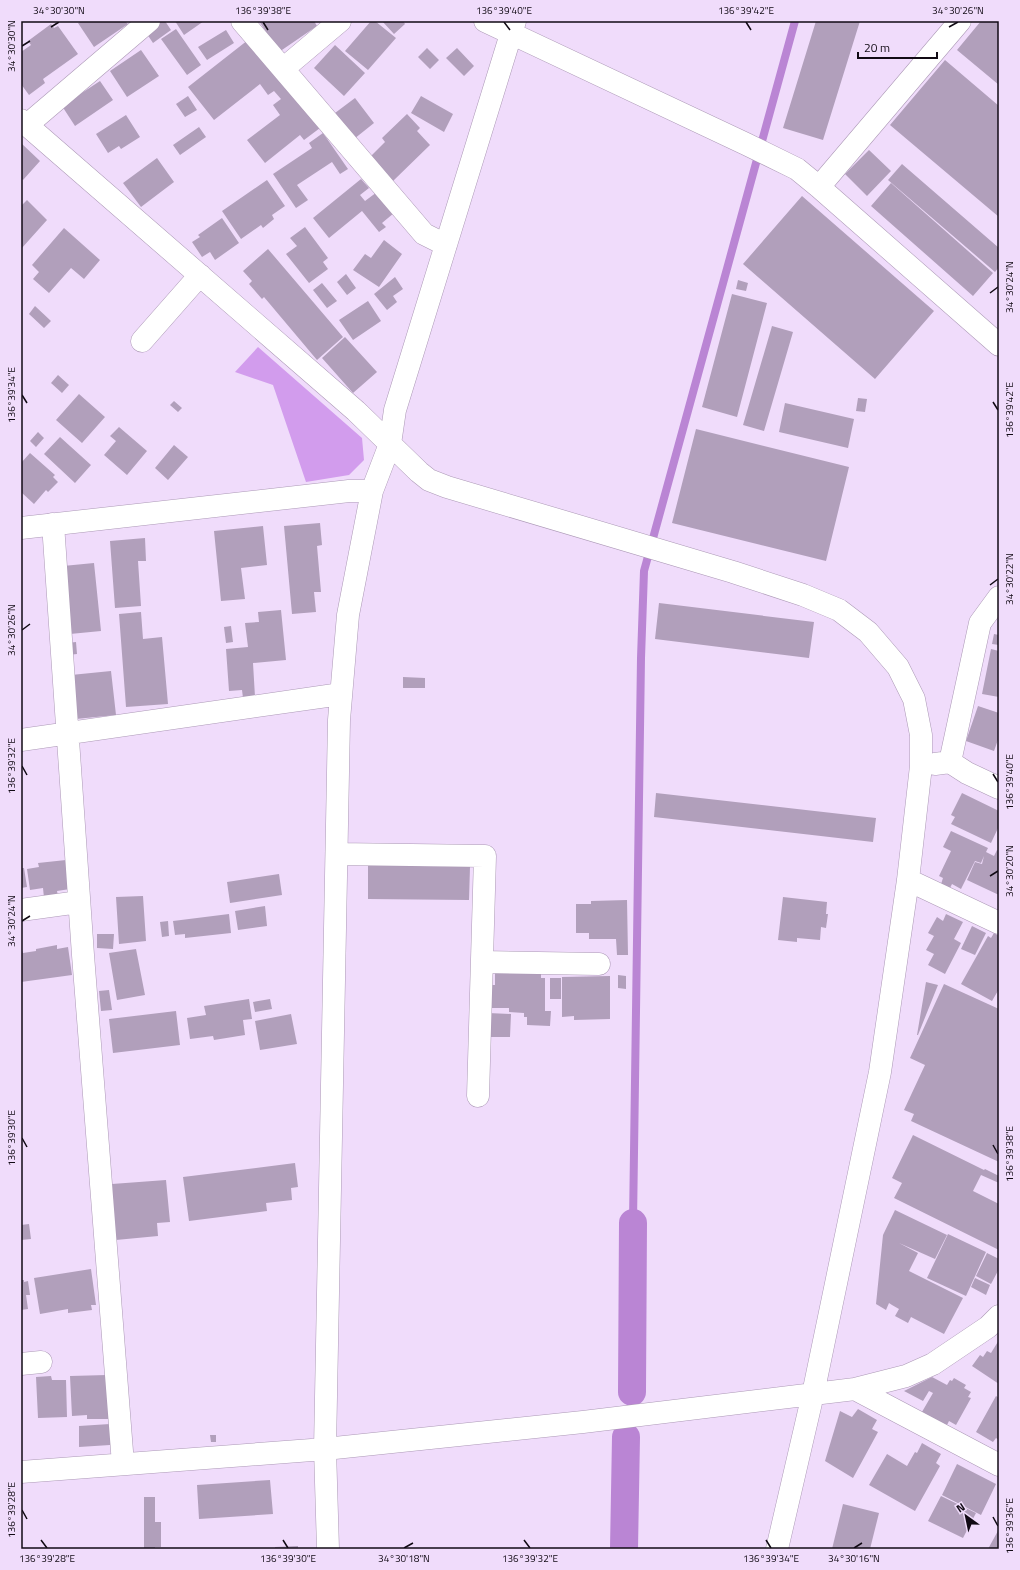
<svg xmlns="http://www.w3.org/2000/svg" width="1020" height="1570" font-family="'Titillium Web',sans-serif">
	<rect width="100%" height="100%" fill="#f0dcfb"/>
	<path fill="#d29ced" d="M258,347l104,91 2,22 -15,15 -43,7 -33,-97 -38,-13z"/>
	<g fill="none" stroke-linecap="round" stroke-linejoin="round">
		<path stroke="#ba85d4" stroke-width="8" d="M633,1223l8,-565 3,-87 151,-550"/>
		<path stroke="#ba85d4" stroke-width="28" d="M632,1392l1,-169
			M624,1549l2,-112"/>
	</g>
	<path fill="#b19fbb" d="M82,21h43l3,3 -34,23 -16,-24z
		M159,21h6l6,9 -18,13 -8,-12z
		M175,21h29l-20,14z
		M259,21h55l3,5 -38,26z
		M371,21h4l21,17 -28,32 -23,-19z
		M382,21h21l2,3 -11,10z
		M816,21h44l-37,119 -40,-12z
		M981,21h18v64l-42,-35z
		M51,24l3,4 4,-2 20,28 -35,25 2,4 -16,12 -8,-11v-32l10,-7 -3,-4z
		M176,29l25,36 -14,10 -26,-36z
		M226,30l8,13 -27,17 -9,-13z
		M248,40l72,88 -16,12 -4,-5 -35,28 -18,-23 33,-25 -7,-10 8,-6 -7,-8 -6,4 -8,-11 -46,36 -26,-33z
		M335,45l30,28 -21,23 -30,-28z
		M427,48l12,12 -9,9 -12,-12z
		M457,48l17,18 -10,10 -18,-18z
		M141,50l18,26 -32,21 -17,-26z
		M945,60l54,46v111l-109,-92z
		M100,81l13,19 -38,26 -13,-20z
		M188,96l9,14 -12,7 -9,-13z
		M421,96l32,18 -9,18 -33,-19z
		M355,98l19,25 -20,16 -19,-26z
		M407,114l13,14 -3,3 13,14 -38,37 -23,-24 16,-16 -3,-4z
		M126,115l14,22 -19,12 -2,-3 -11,7 -12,-19z
		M199,127l7,10 -26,18 -7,-10z
		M323,133l25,36 -8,5 -8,-12 -35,23 11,15 -12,8 -23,-34 39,-26 -3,-5z
		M21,143l19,18 -17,19 -2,-2z
		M869,150l22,21 -24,25 -22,-22z
		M157,158l17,24 -33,25 -18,-24z
		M902,164l97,84v19l-4,5 -107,-92z
		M361,179l8,9 -9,7 5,6 12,-9 17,21 -12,10 4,4 -7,5 -17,-21 -33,27 -16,-20z
		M267,180l18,26 -13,9 2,4 -11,9 -2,-3 -20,14 -19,-28z
		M891,183l102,90 -20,23 -102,-90z
		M802,196l132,115 -59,68 -132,-115z
		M27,200l20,20 -26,29v-43z
		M222,218l17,25 -24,17 -5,-8 -8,5 -10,-15 8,-5 -2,-2z
		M305,227l23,31 -5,4 5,7 -19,14 -23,-29 11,-8 -7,-8z
		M64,228l36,32 -16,19 -13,-11 -22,25 -16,-14 6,-7 -7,-7z
		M384,240l18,14 -23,33 -26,-17 12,-16 6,4z
		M268,249l75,88 -26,23 -53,-63 -2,2 -13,-15 3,-3 -9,-10z
		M346,274l10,14 -9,7 -10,-13z
		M395,277l8,12 -10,7 4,6 -10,8 -13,-16z
		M738,280l10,3 -2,8 -10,-2z
		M322,283l15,18 -10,7 -14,-18z
		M732,294l35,9 -30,114 -35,-10z
		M368,301l13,20 -28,19 -14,-20z
		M35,306l16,15 -7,7 -15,-14z
		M772,326l21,6 -29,99 -21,-6z
		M345,337l32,35 -24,21 -31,-35z
		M58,375l11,10 -7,8 -11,-10z
		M79,394l26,23 -23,26 -26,-23z
		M858,398l9,1 -2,13 -9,-1z
		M174,401l8,7 -4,4 -8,-7z
		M785,403l69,16 -6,29 -69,-16z
		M119,427l28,24 -20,24 -23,-20 12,-14 -6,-5z
		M696,429l153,38 -23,94 -154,-38z
		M38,432l6,6 -8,9 -6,-6z
		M60,437l31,28 -16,18 -31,-29z
		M174,445l14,12 -20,23 -13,-12z
		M30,453l25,22 -2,2 5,5 -10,10 -2,-2 -12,14 -13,-12v-29z
		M320,523l2,22 -5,1 4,46h-7l2,20 -24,2 -8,-88z
		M263,526l4,39 -26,3 4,31 -24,2 -7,-70z
		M145,538l1,23h-8l3,45 -26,2 -5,-67z
		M94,563l7,68 -31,3 -7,-68z
		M659,603l155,19 -5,36 -154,-19z
		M281,610l5,50 -33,3 2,34 -12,1 -1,-8 -13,1 -3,-42 22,-2 -3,-24 14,-1 -1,-10z
		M141,612l2,27 19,-2 6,67 -42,3 -7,-93z
		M231,626l2,16 -7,1 -2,-16z
		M994,634l5,1v10l-7,-1z
		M76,642l1,12 -9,1 -1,-12z
		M991,649l8,2v46l-17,-3z
		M111,671l5,44 -40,4 -5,-44z
		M403,677l22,1v10h-22z
		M978,706l21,7v24l-5,14 -28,-10z
		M656,793l220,25 -3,24 -219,-25z
		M962,793l37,18v15l-8,17 -40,-19 4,-7 -4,-2z
		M951,831l37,17 -2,4 8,4 3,-6 2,1v44l-32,-15 8,-18 7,2 2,-8 -3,7 -6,-2 -14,28 -9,-5 -2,4 -9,-4 2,-6 -4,-2 12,-25 -8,-4z
		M66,860l4,29 -13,2 1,5 -14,2 -1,-10 -13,2 -3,-21 12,-2 -1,-4z
		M368,865l102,2 -1,33 -101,-1z
		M21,868h3l3,19 -6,1z
		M279,874l3,21 -52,8 -3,-21z
		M143,896l3,45 -27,3 -3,-47z
		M783,897l44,5 -1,12h2l-2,14 -5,-1 -1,13 -23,-2v4l-19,-2z
		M627,900l1,55h-11l-1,-16h-27v-6h-13v-29h15v-3z
		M265,906l2,20 -29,4 -3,-19z
		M229,914l2,19 -46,5v-4l-10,1 -2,-14z
		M946,914l17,8 -9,17 7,4 -16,31 -17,-9 6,-11 -8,-4 8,-14 -6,-3 9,-16 6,4z
		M168,921l1,15 -7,1 -2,-15z
		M972,926l14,7 -11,22 -14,-6z
		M994,933l5,3v53l-7,12 -31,-17 27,-48 3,2z
		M97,934h17l-1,15 -16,-1z
		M57,945v4l11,-2 4,28 -51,7v-34l2,5 13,-2v-2z
		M136,949l9,46 -28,5 -8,-47z
		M495,971l46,1v6h4v33h6l-1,15 -23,-1v-8h-3v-4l-15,-1v-4h-19l1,-23h4z
		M618,975l8,1v13l-8,-1z
		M610,976v43l-36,1v-4l-12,1v-40z
		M550,978h11v21h-11z
		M926,982l12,3 -20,50h-1z
		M944,984l55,25v153l-88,-41 3,-7 -10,-4 21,-45 -15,-7z
		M109,990l3,20 -11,1 -2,-20z
		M249,999l3,20 -9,1 2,15 -31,5 -1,-4 -23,3 -3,-21 19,-3 -2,-9z
		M270,999l2,10 -17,3 -2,-10z
		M176,1011l4,34 -67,8 -4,-34z
		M488,1013l23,1 -1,23h-23z
		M291,1014l6,30 -37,6 -5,-29z
		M913,1135l71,35 1,-1 14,7v7l-18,-8 -8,16 26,13v46l-105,-52 8,-15 -10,-5z
		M295,1163l3,24 -7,1 1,12 -26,3 1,8 -78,10 -6,-44z
		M166,1180l4,42 -13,1 1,13 -42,4 -4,-56z
		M895,1210l52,25 -12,24 -36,-16 19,10 -9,18 54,27 -19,36 -33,-17 -3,6 -13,-7 4,-7 -7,-4 -3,-2 -3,7 -10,-6 7,-69z
		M29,1224l2,15 -10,1v-15z
		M948,1234l38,18 -20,44 -39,-18z
		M987,1253l12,6v10l-8,15 -15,-8z
		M91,1269l5,36h-5l1,5 -24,3v-4l-28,5 -6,-36z
		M975,1278l15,7 -4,10 -15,-8z
		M21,1280h3v2l4,-1 2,14h-4l2,14 -7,1z
		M999,1340v44l-27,-18 8,-11 3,2 4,-6 4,2z
		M107,1375l2,44h-22v-4l-15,1 -2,-40z
		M51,1376l1,4h14l1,37 -29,1 -2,-41z
		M932,1377l15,8 3,-5 2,1 2,-3 12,7 -2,3 7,4 -3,5 3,1 -15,27 -7,-4 -5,10 -25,-14 14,-24 -4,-2 -6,10 -19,-10z
		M996,1396l3,2v42l-3,-2 -3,4 -17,-10z
		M858,1409l19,11 -5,9 6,3 -25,46 -28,-17 15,-50 12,6z
		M110,1424v21l-31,2v-21z
		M210,1435h6v7h-5z
		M922,1443l19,11 -5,9 4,3 -25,45 -46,-26 18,-31 20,12 8,-14 2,1z
		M957,1464l39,20 -15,31 -39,-20z
		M270,1480l3,34 -74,5 -2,-34z
		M941,1496l35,17 -13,25 -35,-17z
		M144,1497h11v25h6v25h-6v2h-11z
		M843,1504l36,9 -9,36h-38z
		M999,1529v20h-11z
		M298,1546v3h-23v-2z"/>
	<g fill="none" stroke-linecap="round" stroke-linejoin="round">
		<g stroke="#ac99b6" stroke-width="23">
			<path id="minor" d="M242,21l182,213 22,11
				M485,21l261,123 51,25 22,18 180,158
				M283,69l57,-48
				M21,120l335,291 63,61 10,8 18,7 286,85 70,23 36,15 29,22 30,35 16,32 7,36v31l-13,114 -28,192 -67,322 -36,155
				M27,125l122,-104
				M819,187l141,-166
				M142,341l58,-66
				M53,524l30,431 40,509
				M21,528l328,-37h23
				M21,740l320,-46
				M950,762l30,-139 19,-26
				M935,764l15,-2 17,11 32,15
				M337,854l148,2 -7,240
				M908,880l91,43
				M21,910l58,-8
				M482,962l117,2
				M21,1364l20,-2
				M855,1389l144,76
				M21,1472l304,-23 258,-27 272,-33 51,-13 27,-12 55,-37 11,-11
				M328,1549l-3,-100 14,-729 9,-105 24,-124 18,-47 5,-34 120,-389"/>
		</g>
		<use href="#minor" stroke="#fff" stroke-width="22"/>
	</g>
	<path fill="none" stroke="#110a14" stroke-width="1.5" d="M263,22l5,8M504,22l6,8M746,22l5,8M51,27l8,-5M949,27l9,-5M22,46l8,-5M990,293l8,-6M22,395l5,8M993,402l5,8M990,585l8,-6M22,630l8,-6M22,766l5,9M993,774l5,8M990,876l8,-5M22,921l8,-5M22,1138l5,9M993,1145l5,9M22,1510l5,9M993,1517l5,9M41,1540l6,8M283,1540l5,8M524,1540l6,8M766,1540l5,8M404,1548l9,-5M854,1548l8,-5"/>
	<rect width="1020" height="1570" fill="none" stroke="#f0dcfb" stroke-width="44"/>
	<g transform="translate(966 1516) rotate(327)" stroke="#f0dcfb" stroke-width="3" paint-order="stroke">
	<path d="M0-3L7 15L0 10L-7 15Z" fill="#110a14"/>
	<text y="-6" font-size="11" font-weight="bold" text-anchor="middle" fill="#110a14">N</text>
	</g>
	<path d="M858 52v6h79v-6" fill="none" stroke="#110a14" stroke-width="2"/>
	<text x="864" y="52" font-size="12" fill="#110a14" stroke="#f0dcfb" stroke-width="3" paint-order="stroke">20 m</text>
	<rect x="22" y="22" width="976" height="1526" fill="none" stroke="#110a14" stroke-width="1.5"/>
	<g font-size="10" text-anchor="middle" fill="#110a14">
		<text x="59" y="14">34°30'30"N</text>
		<text x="263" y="14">136°39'38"E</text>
		<text x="504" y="14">136°39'40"E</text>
		<text x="746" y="14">136°39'42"E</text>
		<text x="958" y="14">34°30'26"N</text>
		<text transform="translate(11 46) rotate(-90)" y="4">34°30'30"N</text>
		<text transform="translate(1009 287) rotate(-90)" y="4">34°30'24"N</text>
		<text transform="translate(11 395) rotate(-90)" y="4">136°39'34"E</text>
		<text transform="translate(1009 410) rotate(-90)" y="4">136°39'42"E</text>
		<text transform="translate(1009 579) rotate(-90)" y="4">34°30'22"N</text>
		<text transform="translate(11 630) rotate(-90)" y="4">34°30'26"N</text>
		<text transform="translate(11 766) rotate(-90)" y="4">136°39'32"E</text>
		<text transform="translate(1009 782) rotate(-90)" y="4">136°39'40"E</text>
		<text transform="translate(1009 871) rotate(-90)" y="4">34°30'20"N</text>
		<text transform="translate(11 921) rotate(-90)" y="4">34°30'24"N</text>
		<text transform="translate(11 1138) rotate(-90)" y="4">136°39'30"E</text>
		<text transform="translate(1009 1154) rotate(-90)" y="4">136°39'38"E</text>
		<text transform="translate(11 1510) rotate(-90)" y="4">136°39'28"E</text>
		<text transform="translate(1009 1526) rotate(-90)" y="4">136°39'36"E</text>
		<text x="47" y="1562">136°39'28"E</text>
		<text x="288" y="1562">136°39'30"E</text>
		<text x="404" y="1562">34°30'18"N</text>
		<text x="530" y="1562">136°39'32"E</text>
		<text x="771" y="1562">136°39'34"E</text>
		<text x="854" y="1562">34°30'16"N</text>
	</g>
</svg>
